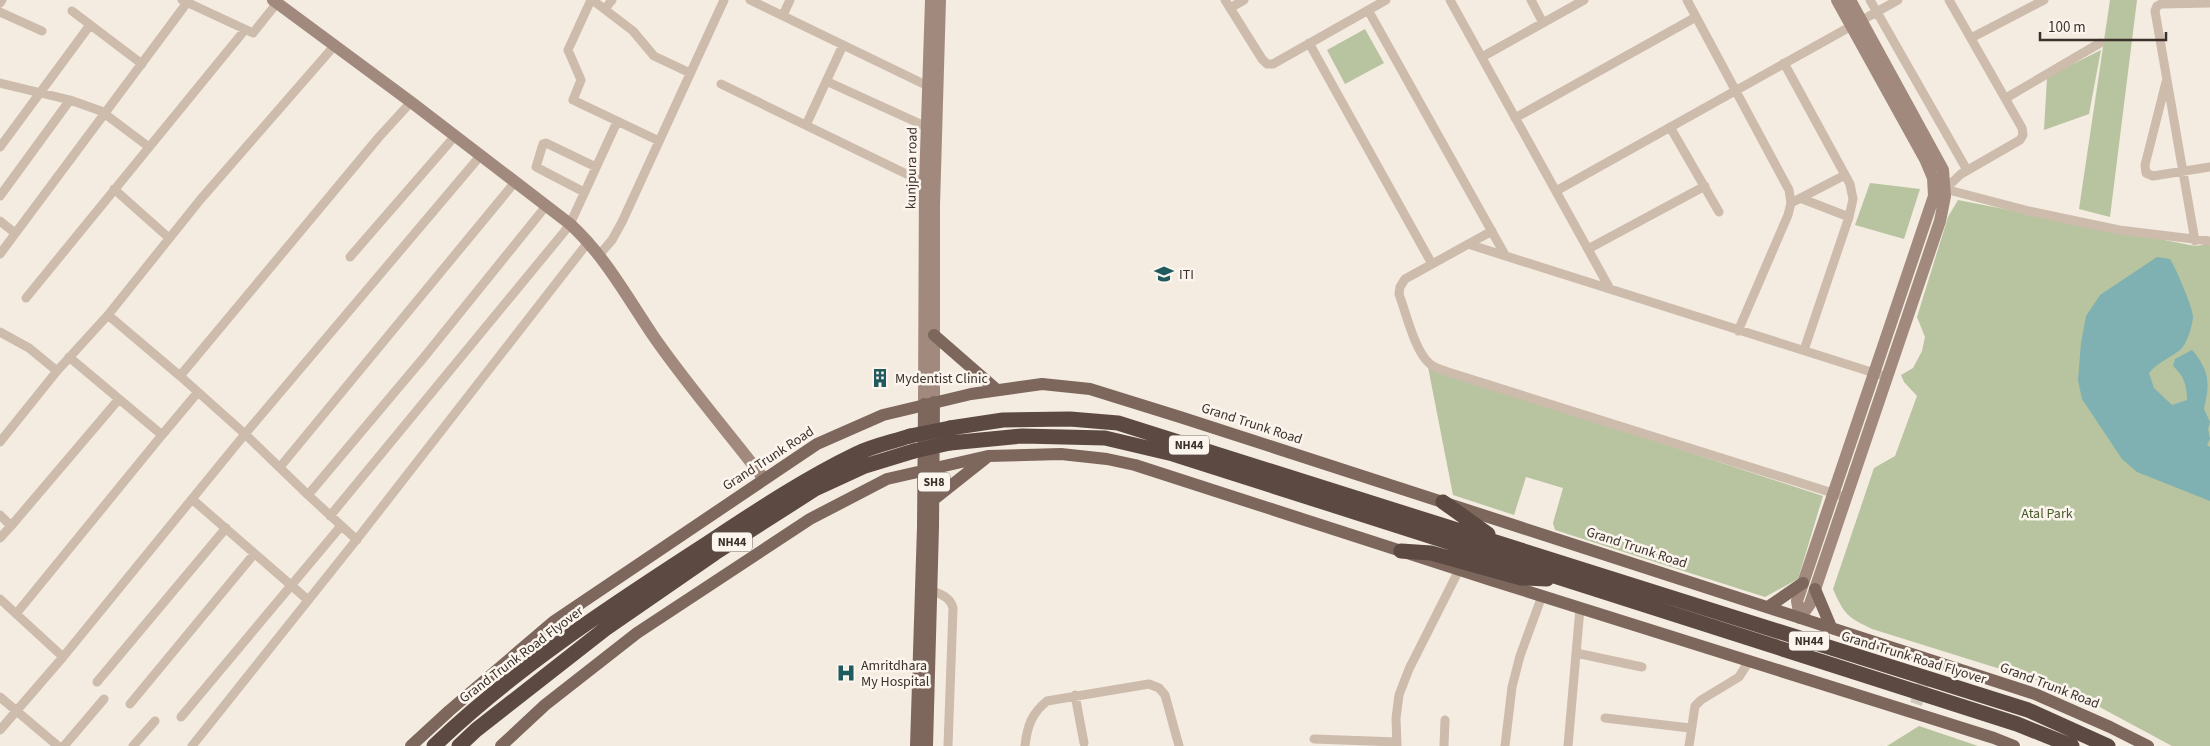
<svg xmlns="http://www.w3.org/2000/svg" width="2210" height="746" font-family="'Source Sans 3',sans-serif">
	<rect width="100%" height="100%" fill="#f4ebe1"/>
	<path fill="#b8c4a0" d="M2110,0h27l-27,217 -31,-8z
		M1365,29l19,34 -39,21 -18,-34z
		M2101,50l-12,64 -45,16 3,-53z
		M1870,183l50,6 -16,50 -49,-14z
		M1958,200l237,46 15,-2v502h-38l-104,-56 -196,-61c-25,-12 -28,-15 -39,-40l41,-121 21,-12 22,-60 -13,-14 -3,-7 12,-7 9,-17 3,-14 -8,-20 31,-100z
		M1428,367l395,129 -25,83 -33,18 -210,-67 -2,-7 10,-35 -37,-11 -12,38 -61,-20z
		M1919,726l59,20h-91z"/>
	<path fill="#7fb0b2" d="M2157,257l13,2c6,9 23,49 23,58 -1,10 -6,27 -13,33 -11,9 -22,12 -31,23l5,15 18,17 15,-5c0,-15 -3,-24 -14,-34l2,-7 17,-9c18,21 18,34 12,59l6,13 -2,7 2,10 -3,6 3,2v54l-73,-29 -15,-13 -40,-60 -4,-19 3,-37 5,-27 14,-21z"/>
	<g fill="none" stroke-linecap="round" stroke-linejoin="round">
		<path stroke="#cfc6bd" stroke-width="12" stroke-dasharray="12 6" stroke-linecap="butt" d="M1916,704l7,-20"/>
		<path stroke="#cdbbac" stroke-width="9" d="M182,0l71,33 24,-30
			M750,0l182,88
			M1225,0l37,59 5,5h6l113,-64
			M1450,0l160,289
			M1531,0l12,23
			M1687,0l102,190 2,13 -3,12 -50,116
			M1870,0l97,170
			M0,3l2,-3
			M1230,8l14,-8
			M605,9l7,-9
			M1368,10l137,245
			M72,11l70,53
			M0,12l42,19
			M783,15l7,-15
			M1971,38l73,-38
			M1309,43l123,221
			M1482,57l102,-57
			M1784,63l66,121 3,15 -4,18 -45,133
			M826,81l101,46
			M2166,82l-21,83 1,8 7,3 57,-9
			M0,83l70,17 31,11 48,36
			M721,84l204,99
			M2006,98l94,-55
			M1515,118l181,-101
			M806,125l37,-80
			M1670,127l49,85
			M659,141l-86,-41 8,-20 -13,-30 22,-48h5l38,29 21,25 36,17
			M0,147l90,-122
			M1941,188l88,23 90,19 91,11
			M114,189l55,49
			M1945,189l16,-15 59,-34 3,-5 -1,-7 -73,-128
			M1556,191l342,-191
			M584,192l-48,-25 7,-23 3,-1 50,24
			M0,196l70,-96
			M1800,198l49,19
			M1791,203l54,-28
			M0,221l15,12
			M1492,231l-87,48 -5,8 -1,7c7,19 16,58 31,70 5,4 12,6 18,8l391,123
			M2195,241l-40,-230 2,-5 4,-2 49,-1
			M1468,244l419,133
			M1588,249l117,-63
			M0,254l189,-254
			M600,254l12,-14 10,-18 102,-222
			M350,257l105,-121
			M26,298l218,-267
			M108,315l92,-115 135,-155
			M0,332l29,16 28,23
			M69,357l93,78 36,-43
			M180,376l65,58 63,61 117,-139 121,-150
			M0,442l57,-71 51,-56 72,61 199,-239 32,-35
			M280,467l235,-285
			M308,495l49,45
			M193,500l115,100
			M0,515l11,11 -11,12
			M330,516l234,-284 6,-8 47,-102
			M11,526l108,-127
			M931,590c11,5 19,7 22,18l-5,138
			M0,599l63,58 182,-223 236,-279
			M16,614l146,-179
			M1576,653l66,14
			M97,682l129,-154
			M1075,695l9,48
			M0,697l58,49
			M130,704l124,-150
			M181,717l160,-191
			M1605,718l85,10
			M0,730l63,-73
			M1314,739l83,3
			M64,746l40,-47
			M133,746l22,-25
			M192,746l169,-212 228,-293
			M1025,746c2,-20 7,-33 22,-45l102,-17 10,4 6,7 14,51
			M1397,746l-1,-28 3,-23 10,-26 50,-99
			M1444,746l1,-26
			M1505,746l7,-59 8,-31 22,-60
			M1568,746l12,-138
			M1689,746l6,-40 6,-6 38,-23 10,-16"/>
		<path stroke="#a18a7d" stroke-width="12" d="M273,0l138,102 159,122c35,32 57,73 84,113 34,49 74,95 110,142
			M934,402v-197l6,-205
			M924,404l1,-221 6,-183
			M1800,618l10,-14 130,-383 5,-25 -2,-26 -93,-170
			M1800,618l-3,-17 137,-405 -1,-18 -8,-19 -88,-159"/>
		<path stroke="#7d675c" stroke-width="12" d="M934,335l63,55
			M933,500l53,-42
			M1815,589l16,38
			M1768,607l35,-24
			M411,746l38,-35 104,-89 264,-178 66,-29 88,-21 71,-10 48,5 90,28 855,277 75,33 38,19
			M501,746l44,-41 92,-72 173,-114 77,-40 101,-23 73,-2 46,5 28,6 356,115 503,158 20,8
			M916,746l7,-219 1,-123
			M927,746l6,-219 1,-125"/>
		<path stroke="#5c4a42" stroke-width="15" d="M950,428l53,-8 67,-1 48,4 910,287 80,36
			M950,443l72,-7 83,2 68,16 844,270 55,22
			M1443,502l45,32
			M1401,551l30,2 90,25 26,1
			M434,746c79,-76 172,-137 263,-196 52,-34 103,-69 159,-96 16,-8 36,-12 54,-18
			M459,746l17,-16 129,-101 110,-76 100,-64 50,-23 49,-15"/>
		<path stroke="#5c4a42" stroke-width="15" d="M910,436l40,-8
			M914,451l36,-8"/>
	</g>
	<defs>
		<g id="university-bare" transform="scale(1.5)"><path d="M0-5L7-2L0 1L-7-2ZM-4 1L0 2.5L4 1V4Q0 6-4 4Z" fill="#1f5a5e" stroke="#fbf5ee" stroke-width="2.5" paint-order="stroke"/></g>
		<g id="building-bare" transform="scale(1.5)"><path d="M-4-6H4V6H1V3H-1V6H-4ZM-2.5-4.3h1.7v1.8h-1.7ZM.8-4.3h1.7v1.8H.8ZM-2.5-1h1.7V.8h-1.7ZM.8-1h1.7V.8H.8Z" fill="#1f5a5e" stroke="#fbf5ee" stroke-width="2.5" paint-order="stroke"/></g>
		<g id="hospital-bare" transform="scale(1.5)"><path d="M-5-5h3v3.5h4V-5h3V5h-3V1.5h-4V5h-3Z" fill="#1f5a5e" stroke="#fbf5ee" stroke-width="2.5" paint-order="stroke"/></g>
	</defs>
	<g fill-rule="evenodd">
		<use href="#university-bare" x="1164" y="274"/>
		<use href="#building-bare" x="880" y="378"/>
		<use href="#hospital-bare" x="846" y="673"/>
	</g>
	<g text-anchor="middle" stroke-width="5" stroke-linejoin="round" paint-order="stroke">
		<g fill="#fbf5ee" stroke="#756b66" stroke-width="1">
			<rect x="1169" y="435.5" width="40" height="19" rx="4"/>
			<rect x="918" y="472.5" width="32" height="19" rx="4"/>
			<rect x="712" y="532.5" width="40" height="19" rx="4"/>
			<rect x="1789" y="631.5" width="40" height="19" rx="4"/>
		</g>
		<g font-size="12" font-weight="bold" fill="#3b302b">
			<text x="1189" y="449">NH44</text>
			<text x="934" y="486">SH8</text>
			<text x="732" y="546">NH44</text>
			<text x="1809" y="645">NH44</text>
		</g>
		<g font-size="14" fill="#3b302b" stroke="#fbf5ee">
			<text transform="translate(911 168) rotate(-89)" y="5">kunjpura road</text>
			<text transform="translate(1252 423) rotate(18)" y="5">Grand Trunk Road</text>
			<text transform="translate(768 458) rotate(-33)" y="5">Grand Trunk Road</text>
			<text transform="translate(1637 547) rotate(18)" y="5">Grand Trunk Road</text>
			<text transform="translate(521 654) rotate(-37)" y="5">Grand Trunk Road Flyover</text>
			<text transform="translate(1914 657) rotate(17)" y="5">Grand Trunk Road Flyover</text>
			<text transform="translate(2050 685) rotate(21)" y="5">Grand Trunk Road</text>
		</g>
		<g font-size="14" fill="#3b302b" stroke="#fbf5ee" text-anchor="start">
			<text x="1179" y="279">ITI</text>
			<text x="895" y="383">Mydentist Clinic</text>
			<text x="861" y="670">Amritdhara<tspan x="861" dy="16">My Hospital</tspan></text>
		</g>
		<g font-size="14" fill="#4a5a2e" stroke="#fbf5ee">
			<text x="2047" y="518">Atal Park</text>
		</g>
	</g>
	<path d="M2040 32v8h126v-8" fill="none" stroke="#3b302b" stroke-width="2.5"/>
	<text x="2048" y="32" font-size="15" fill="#3b302b" stroke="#fbf5ee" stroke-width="4" paint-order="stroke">100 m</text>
</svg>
